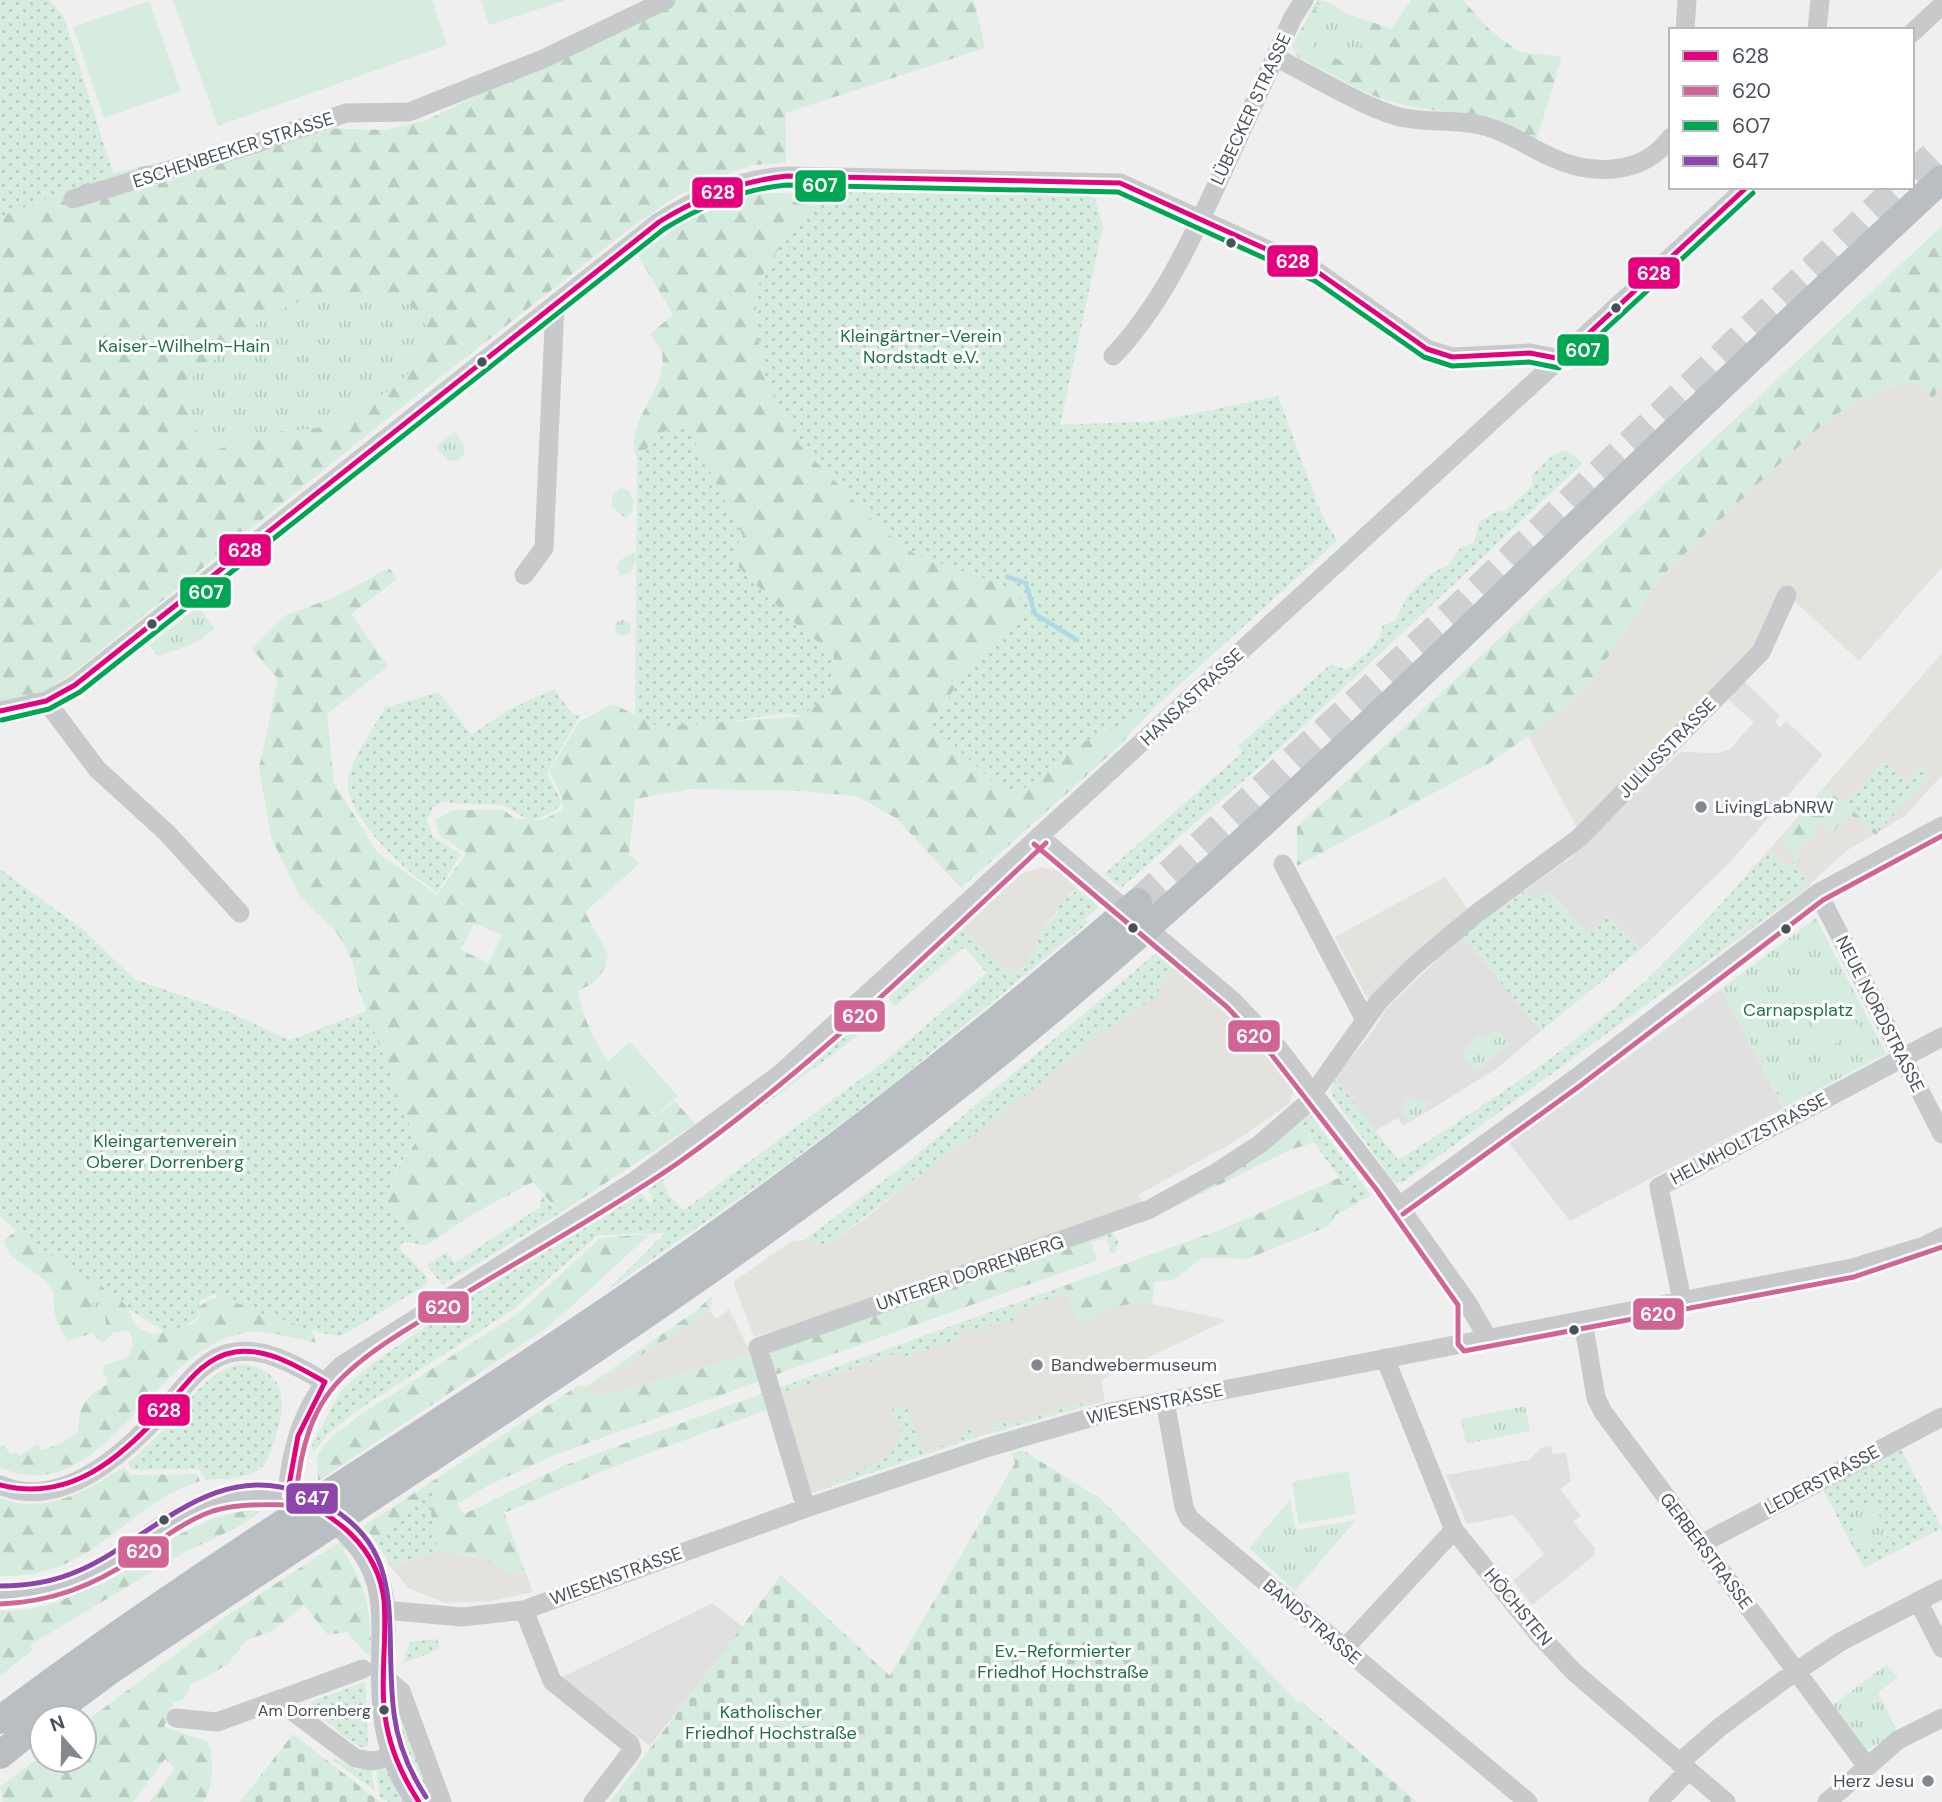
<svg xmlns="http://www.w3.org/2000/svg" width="1942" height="1802" font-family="'DM Sans',sans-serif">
	<defs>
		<pattern id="grass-dots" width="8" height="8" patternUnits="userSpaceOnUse" patternTransform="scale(1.75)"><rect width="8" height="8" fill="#d6ecde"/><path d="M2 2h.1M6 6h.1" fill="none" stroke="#b9ccc1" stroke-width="1.8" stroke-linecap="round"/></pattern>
		<pattern id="forest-firs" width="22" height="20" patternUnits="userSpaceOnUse" patternTransform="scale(1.75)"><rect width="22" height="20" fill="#d6ecde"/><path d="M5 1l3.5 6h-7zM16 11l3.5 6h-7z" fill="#b9ccc1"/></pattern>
		<pattern id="cemetery-stones" width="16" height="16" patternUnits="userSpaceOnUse" patternTransform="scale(1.75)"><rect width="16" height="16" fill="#d6ecde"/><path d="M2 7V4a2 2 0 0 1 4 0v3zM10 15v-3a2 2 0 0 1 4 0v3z" fill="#b9ccc1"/></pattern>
		<pattern id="park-tufts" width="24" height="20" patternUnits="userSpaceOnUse" patternTransform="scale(1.75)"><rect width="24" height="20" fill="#d6ecde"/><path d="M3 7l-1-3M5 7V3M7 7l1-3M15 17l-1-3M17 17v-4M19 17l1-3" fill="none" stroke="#b9ccc1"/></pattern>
	</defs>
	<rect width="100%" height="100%" fill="#efefef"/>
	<path fill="#e4e2dc" d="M1914,382l19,16 9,-12v181l-83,94 -74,-69 -21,47 -186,191 -50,-94 45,-35 23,-27 67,-99 105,-101 63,-57 51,-28z
		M1942,653v122l-37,41 -59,35 -47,43 -126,93 -14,-19 58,-59z
		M1041,867l18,4 19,18 -7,3 -29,39 -16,33 -11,9 -15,-7 -38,-38 59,-54z
		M1445,877l24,34 -97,89h-4l-33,-63z
		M1174,966l64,53 56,70 -5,15 -55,38 -96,53 5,8 -214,77 -175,57 -21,-55 59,-41 12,-1 23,5 37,-26 239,-188 51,-33z
		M1184,1243l-9,36 -21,3 -2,22 75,16 -126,60 4,21 -128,36 -168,57 -31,-106z
		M729,1309l22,45 -146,42 -23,-4 128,-81 7,8z
		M439,1550l34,7 12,-1 27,18 13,-3 8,21 -42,9 -45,2 -38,-15 -17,-21z"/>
	<path fill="#e1e0e0" d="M1742,679l38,37 -5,6 5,5 6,-6 37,34 -92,106 -90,88 -32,-32 -20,17 -42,-44 -12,11 -10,-10 45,-33 110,-106 39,1 11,-4 24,-27 -30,-26z
		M1462,936l79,95 -42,36 -66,41 -30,18 -5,-8 -23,13 -40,-53 40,-50 11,-19z
		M1721,989l63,119 -214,113 -61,-78z
		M1551,1446l1,8 14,-2 5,29 -11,8 21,27 -8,6 23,27 -3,2 2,4 -63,50 -19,-24 31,-27 -30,-39 -47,9 -21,-49 83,-15 12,-12z
		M712,1603l31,24 -93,119 -89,-68z"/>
	<path fill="url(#grass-dots)" d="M0,0h49l14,15 50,158 -113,44z
		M821,192l273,4 9,30 -43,199 98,-4 120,-25 43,117 16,28 -184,168 -69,33 -73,57 -81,-76 42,-58 51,-51 -6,-23 -102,-37 -33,-24 -82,-85 -35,-69 -8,-45 -1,-33 4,-18 15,-26z
		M687,426l57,110 -5,32 63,62 32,24 -4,40 -27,22 -18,-3 -71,11 -54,3 -25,-10 2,-259 28,-27z
		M1566,450l17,13 -315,296 -147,129 -17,-14 139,-122 -5,-6 93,-82 15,6c13,-11 35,-26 36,-44l13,-5 12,-24 12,-13 13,-11 16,-8 13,-18 13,-4 5,-21 17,-10 11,-2 25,-24v-11l21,-20z
		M554,689l18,25 8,1 -33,58 15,30c-5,7 -19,15 -28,16 -11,2 -19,-10 -30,-13 -20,-4 -40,1 -60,-5l-11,7 -6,11 6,18 28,17 -24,38c-27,-16 -100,-82 -88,-117 7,-23 24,-46 36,-67l54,-16 32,43 39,-26z
		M1885,761l23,21 7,-8 -3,-3 7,-7 11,12 -52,56 -34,-28z
		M1770,851l19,17 6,-5 14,23 -407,297h-7l-61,-84 -3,-8 4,-13 63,82c92,-58 184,-118 262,-193 38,-37 74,-77 110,-116z
		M0,869l85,62 49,48 92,32 64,29 77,-29 49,130 -19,26 -12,40 42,38 -24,-3 -4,6 27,28 1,8 -82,50 -10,2 -110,-27 -10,-15 -15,6 -3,18 -24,16 -7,-1 -129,-84 -37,-33z
		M1078,889l21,18 -14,12 3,4 -191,158 -116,88 -173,121 57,-57 -67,2 -84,74 -159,103 -28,23 -14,18 -1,-9 31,-56 34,-28 82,-56 182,-112 8,12 5,-4 -7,-12 122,-89 107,-95 9,11 -223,167 6,9 -2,2 18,17 201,-149 102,-88 -23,-26 -69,59 -9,-11 76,-67 38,38 15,7 11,-9 16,-33 15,-17 1,-9z
		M1546,890l43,44 20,-18 32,33 -100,82 -79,-95 63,-45 10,10z
		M1156,953l18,13 -20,32 -51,33 -85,70 -191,144 -23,-5 97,-72z
		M1310,1114l61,81 -13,8 -59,-81z
		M542,1195l18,18 -118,72 -15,-20 20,-13 8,11 85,-56z
		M1110,1231l8,9 -2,12 -4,2 -6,-16 -15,5 -1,-4z
		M1064,1286l2,7 -50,18 2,8 -36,9v3l-9,2 -3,-5 -11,3 2,7 -58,21 -4,-7 -119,42 -2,-6z
		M242,1364c48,7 44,42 32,78 -4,10 -6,22 -16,28 -15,11 -35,8 -52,10l-7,-11 -67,1 -5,-6c14,-13 28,-25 40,-38 23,-24 40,-56 75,-62z
		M1076,1403l13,2 -96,27v-11l21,1z
		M906,1405l18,47 35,-12 8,-11 5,-2 5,10 -160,54 74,-37 10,-21 -9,-24z
		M1901,1449l41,79 -78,40 -41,-78z
		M434,1488l-3,26 8,36 -48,17 -15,-25z
		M437,1639l3,10 -37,14 7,-21z
		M365,1682l3,63 -5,3 -13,-7 -40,-33 2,-7z
		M396,1699l39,103h-5l-28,-52z
		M335,1758l19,11h17l3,21 -41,-30z
		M376,1768l11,1 22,33h-22l-7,-5z"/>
	<path fill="url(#forest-firs)" fill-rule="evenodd" d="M671,0h303l11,48 -200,65 1,50 -33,2 -42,15 -31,14 -48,33 -259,203 -299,242 -32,21 -42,8v-484l113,-44 206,-45 67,2 41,-10z
		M1317,0c14,0 18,8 31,14 13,5 29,9 43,15l20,-29h52l26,29 30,23 43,5 -26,83c-47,-30 -85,-25 -136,-36 -36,-8 -71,-32 -104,-48l-4,-10 20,-37 13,6 -14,31 39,19 18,-36 -53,-26z
		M821,192l-46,62 -15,26 -4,18 1,33 8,45 35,69 82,85 33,24 102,36 6,23 -51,52 -42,58 81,76 73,-57 69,-33 -37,40 -155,139 -65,-70 -40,-22 -54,-5 -112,-2 -55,10 -6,56 11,8 -55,49 23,43c-5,21 -11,27 -30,36 11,56 41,85 77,126l20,-16 20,23 -135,89 -27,-31 -60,32 -46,31 -42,-38 12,-38 19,-27 -57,-151 -7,-31 -16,-29 -36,-34 -29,-60 -12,-69 19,-89 -26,-30 34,-34 47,-17 56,-30 8,11 -46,35 37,52 -61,48 7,69 43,69 60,43 29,-42 -26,-17 -5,-16 19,-10h50l11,9 27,1 21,-10 -1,-12 -13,-27 30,-49 34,-18 47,23 142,-11 28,-22 4,-40 -32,-24 -63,-62 -3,-22 7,-10 -56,-110 -22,5 -28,27c-15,-36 32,-68 25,-105 -2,-6 -8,-14 -12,-19l23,-19 -35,-60 64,-46 43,-15zM474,923l28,12 -13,28 -28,-13z
		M1942,226v160l-9,12 -19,-16 -32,7 -51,28 -63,57 -105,101 -67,99 -23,27 -29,24 -56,39 -191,102v-39z
		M1825,788l53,44 -2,3 -26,-21 -19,19 -12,-13 -7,7 5,6 -21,19 6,7 -7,4 -7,-17 -8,-7z
		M1299,1122l14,21 -21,6 -150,74 -2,-4z
		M1339,1178l19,25 -23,12 -6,11 -82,33 -44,-2 -28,22 -21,3 -2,22c-21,-5 -57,8 -73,23l-15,-41 161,-58z
		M16,1231c20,3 27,29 51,28l18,20 11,1 16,17 8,2 7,8 9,19 16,9 41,-11 7,-8 -2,-8 10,-8 17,-4 31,18 17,2 39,15 4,12c-19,-4 -43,-12 -63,-11 -97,5 -149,184 -253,135v-20l3,-2 8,9 5,-2 4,4 18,-13 3,7 21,-7 16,-11c3,-29 3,-31 29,-48l1,-6 -5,-5 1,-8 23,-7c6,-10 9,-18 0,-28l-14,3 -7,-3 -2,-20 3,-5 -9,-4 -6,2 5,17 -5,13 -23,8c-9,-11 -14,-20 -15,-35 -1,-5 0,-12 -2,-16 -11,-20 -47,-29 -48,-50z
		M650,1234l-99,91 -233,156 -1,-26 15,-18 28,-22 159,-102 81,-75z
		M1090,1239l7,21 -325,116 -6,-18 6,-9z
		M712,1296l-2,15 -127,81 22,4 146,-42 9,27 -203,73 -66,30 -34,20 7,10 99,-48 201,-73 5,16 -144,53 -121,51 21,58 -13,3c-26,-20 -42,-17 -73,-24l-8,-36 3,-25 -58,53 -6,-9 -27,17c24,38 28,60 28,105l-5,-1 -19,-22 -19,3 -24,-30 -30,25 -29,11 -17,23 -37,21 -7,14 -10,3 -10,25 43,14c8,16 7,47 -4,61h-53l25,-34 -10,-9 -32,43h-130l-3,-15 42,-32v5h42v-37l141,-106 354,-232 8,1 110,-76z
		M123,1467l9,8 65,-1 3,7c-78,25 -105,98 -200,95v-78c44,18 87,-7 123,-31z
		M244,1511h18l-26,17 -51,24 -155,93 3,5 -33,26v-65c101,1 154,-85 244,-100z"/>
	<path fill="url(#cemetery-stones)" d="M1022,1450l79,49 198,204 2,-2 116,101h-807l171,-227 109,101 125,-213 -3,-10z
		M293,1734l87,68h-140z"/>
	<path fill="url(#park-tufts)" d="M1315,3l53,26 -17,36 -40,-19 14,-30 -13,-7z
		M358,292c27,1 54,4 67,33 2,6 5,19 2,26 -8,21 -70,63 -91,72 -21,8 -42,5 -63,10 -22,4 -45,14 -66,20l-21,-47 -1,-25c19,-9 30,-22 46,-36 41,-36 72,-51 127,-53z
		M455,432l8,11 2,10 -6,7 -10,1 -13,-14z
		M621,488l9,4c4,9 6,22 -5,26l-14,-12 2,-12z
		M634,552l3,5 -6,15 -10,4 -4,-8 2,-7z
		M198,607l17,21 -19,15 -38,13 -9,-11z
		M615 628a8 8 0 1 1 16 0a8 8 0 1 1-16 0Z
		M1816,918l70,136 -102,53 -63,-118z
		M1497,1028l13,16 -34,28 -15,-18 20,-21 3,4z
		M1408,1097l21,5 -5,9 -15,9 -10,-8z
		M98,1301l9,5c-5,7 -3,15 -1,24l7,3 -10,10 -11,-10 5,-13 -5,-17z
		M1525,1406l5,25 -64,13 -5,-25z
		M1290,1500l6,30 60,-10 -61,71 -46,-43z
		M1872,1503l19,32 -27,14 -15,-27 6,-3 -5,-9z
		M1886,1665l12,12 -20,16 19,38 -30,20 -34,-46z"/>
	<path fill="#d6ecde" d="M173,0h259l15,45 -229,81z
		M481,0h85l-77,25z
		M149,1l32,90 -77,27 -31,-91z
		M1830,973l30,57 -35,19 -30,-58z
		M630,1042l48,54 -23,20 -48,-54z
		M1348,1471l8,43 -57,10 -7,-42z"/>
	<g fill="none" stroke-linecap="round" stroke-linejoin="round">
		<path stroke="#aed9e6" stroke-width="4.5" d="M1007,577l19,6 9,31 42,26"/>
		<path stroke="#cecfd1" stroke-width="28" stroke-dasharray="28 14" stroke-linecap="butt" d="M1912,175l30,-28
			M1138,902l318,-292 442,-423"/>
		<path stroke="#c7c9ca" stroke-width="19" d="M1685,30l2,-30
			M1817,30l3,-30
			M1912,33l30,-28
			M1275,57c33,16 96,55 130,61 25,5 53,1 79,8 25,6 44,21 67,31 40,19 92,19 120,-20
			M73,199l172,-52 101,-34 63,-1 134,-53 123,-59
			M1113,356c50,-52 81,-122 111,-187 23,-50 46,-100 68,-150l12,-19
			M524,575l20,-27 11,-243
			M46,701l51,68 70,64 73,80
			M0,711l46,-10 29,-16 584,-463c41,-26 80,-43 128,-46l333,7 199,90 108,76 25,8 78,-4 31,6
			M1040,837l193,164 45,47 105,136 84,118 21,37
			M1283,864l82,156
			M1818,893l124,241
			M1398,1207l178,-129 242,-185 124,-67
			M1682,1301l-23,-114 283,-150
			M1583,1321l13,77 7,14 263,353
			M1385,1358l69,172 86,106 35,37 151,129
			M1165,1401l19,106 5,11 339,284
			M0,1485c63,27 127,-34 165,-76 19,-22 39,-53 70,-57 32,-5 63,15 90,30
			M287,1496c4,-50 17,-96 55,-131l294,-185 144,-106 967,-887
			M806,1508l-48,-161 392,-138 67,-37 43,-28 45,-39 74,-104 35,-35 62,-52 103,-76 182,-186 26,-57
			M1701,1544l241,-127
			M1918,1601l24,47
			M384,1610l78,7 62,-7 282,-102 183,-61 121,-35 742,-144 72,-22 18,-9
			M524,1610l28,71 78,63 2,7 -39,51
			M1345,1648l109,-118
			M383,1676l18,15 41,111
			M277,1700l78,58 16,3 22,-4
			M176,1718l41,4 146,-53
			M1679,1763l41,-36 65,-48 55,-37 102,-53
			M1658,1802l30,-31
			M1827,1802l71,-62 44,-22"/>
		<path stroke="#c4c7ca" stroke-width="24" d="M0,1595c31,0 65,-6 93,-21 25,-13 47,-32 71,-47 70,-44 145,-48 198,22 24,33 22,67 21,107 -1,54 2,102 36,146"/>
		<path stroke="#b9bec2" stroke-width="28" d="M46,1718l62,-46c299,-202 609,-390 890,-618 179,-146 346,-305 512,-465 143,-138 286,-275 432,-410
			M0,1720c197,-149 410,-275 614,-414 183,-124 356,-260 524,-404
			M0,1755l42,-34"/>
		<g stroke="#fff" stroke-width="10">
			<path id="bus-1" d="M1561,359l186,-172
				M0,711l46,-10 29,-16 584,-463c40,-25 81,-41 128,-46l333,7 199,90 108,76 25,8 78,-4 31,6
				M0,1485c70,18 121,-27 165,-76 20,-23 38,-52 70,-57 32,-5 63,15 90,30
				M287,1496c47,16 91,51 97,104 3,36 -3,72 0,107 3,36 16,66 35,95
				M287,1496l11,-60 27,-54"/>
		</g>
		<g stroke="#fff" stroke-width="10">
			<path id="bus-2" d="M1034,844l193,163 44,47 105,135 82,116v39l6,7 390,-74 88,-30
				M1403,1214l178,-129 242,-185 119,-64
				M296,1497c4,-46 15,-92 51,-124 29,-27 67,-48 101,-69 76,-47 156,-90 230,-141 133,-94 249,-209 368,-320
				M0,1604c51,-2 93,-18 135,-46 24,-17 49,-37 78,-47 23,-7 49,-7 74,-6"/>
		</g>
		<g stroke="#fff" stroke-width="10">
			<path id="bus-3" d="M1567,365l186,-172
				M2,720l47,-11 31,-17 584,-463c39,-24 78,-40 123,-44l331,7 197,89 109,76 28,9 77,-4 30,6"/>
		</g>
		<g stroke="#fff" stroke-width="10">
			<path id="bus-4" d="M0,1586c27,0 53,-4 78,-15 71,-30 135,-112 223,-78 114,45 81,126 93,221 4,31 15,57 32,83"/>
		</g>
		<use href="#bus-1" stroke="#e5007d" stroke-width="5"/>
		<use href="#bus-2" stroke="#d26395" stroke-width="5"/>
		<use href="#bus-3" stroke="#00a651" stroke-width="5"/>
		<use href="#bus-4" stroke="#8e44ad" stroke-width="5"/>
	</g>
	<g fill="#485159" stroke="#fff" stroke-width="2.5">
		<circle cx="1231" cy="243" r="6"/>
		<circle cx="1616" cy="308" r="6"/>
		<circle cx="482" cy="362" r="6"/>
		<circle cx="152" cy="624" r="6"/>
		<circle cx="1133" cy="928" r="6"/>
		<circle cx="1786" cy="929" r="6"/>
		<circle cx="1574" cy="1330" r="6"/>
		<circle cx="164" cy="1520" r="6"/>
		<circle cx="384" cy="1710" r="6"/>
	</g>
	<g fill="#82888e" stroke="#fff" stroke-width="2.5">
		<circle cx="1701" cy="807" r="7"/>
		<circle cx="1037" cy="1365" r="7"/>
		<circle cx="1928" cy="1781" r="7"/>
	</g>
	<g text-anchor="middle" stroke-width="6" stroke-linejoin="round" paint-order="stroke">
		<g font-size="16" fill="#485159" stroke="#fff" text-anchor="end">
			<text x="371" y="1716">Am Dorrenberg</text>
		</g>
		<g font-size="18" fill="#485159" stroke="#fff">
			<text transform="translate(1251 109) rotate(-65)" y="6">LÜBECKER STRASSE</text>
			<text transform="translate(233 150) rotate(-18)" y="6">ESCHENBEEKER STRASSE</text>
			<text transform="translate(1192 697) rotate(-43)" y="6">HANSASTRASSE</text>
			<text transform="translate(1667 748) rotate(-46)" y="6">JULIUSSTRASSE</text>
			<text transform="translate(1880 1014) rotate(63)" y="6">NEUE NORDSTRASSE</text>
			<text transform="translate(1749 1139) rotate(-28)" y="6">HELMHOLTZSTRASSE</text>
			<text transform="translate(970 1273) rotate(-19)" y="6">UNTERER DORRENBERG</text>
			<text transform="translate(1155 1404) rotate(-12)" y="6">WIESENSTRASSE</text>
			<text transform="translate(1822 1480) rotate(-28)" y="6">LEDERSTRASSE</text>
			<text transform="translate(1706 1551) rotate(53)" y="6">GERBERSTRASSE</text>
			<text transform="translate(616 1576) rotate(-20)" y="6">WIESENSTRASSE</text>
			<text transform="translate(1518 1607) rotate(50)" y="6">HÖCHSTEN</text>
			<text transform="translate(1312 1622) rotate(40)" y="6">BANDSTRASSE</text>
		</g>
		<g font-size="18" fill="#21724a" stroke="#fff">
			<text x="921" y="342">Kleingärtner-Verein<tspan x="921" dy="21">Nordstadt e.V.</tspan></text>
			<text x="184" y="352">Kaiser-Wilhelm-Hain</text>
			<text x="1798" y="1016">Carnapsplatz</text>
			<text x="165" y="1147">Kleingartenverein<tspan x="165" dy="21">Oberer Dorrenberg</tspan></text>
			<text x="1063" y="1657">Ev.-Reformierter<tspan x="1063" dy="21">Friedhof Hochstraße</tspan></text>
			<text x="771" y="1718">Katholischer<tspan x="771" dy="21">Friedhof Hochstraße</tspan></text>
		</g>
		<g font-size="18" fill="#485159" stroke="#fff" text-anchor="start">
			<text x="1715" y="813">LivingLabNRW</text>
			<text x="1051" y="1371">Bandwebermuseum</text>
			<text x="1914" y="1787" text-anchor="end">Herz Jesu</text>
		</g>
	</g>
	<g stroke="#fff" stroke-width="2.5">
		<rect x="794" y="169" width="53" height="34" rx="7" fill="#00a651"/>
		<rect x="691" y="176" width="53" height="33" rx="7" fill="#e5007d"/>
		<rect x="1266" y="244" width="53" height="34" rx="7" fill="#e5007d"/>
		<rect x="1627" y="256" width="54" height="34" rx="7" fill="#e5007d"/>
		<rect x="1556" y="333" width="54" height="34" rx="7" fill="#00a651"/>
		<rect x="218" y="533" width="54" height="34" rx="7" fill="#e5007d"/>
		<rect x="179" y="576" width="53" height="33" rx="7" fill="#00a651"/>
		<rect x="833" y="999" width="53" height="34" rx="7" fill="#d26395"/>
		<rect x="1227" y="1019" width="54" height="34" rx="7" fill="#d26395"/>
		<rect x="417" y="1290" width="53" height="34" rx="7" fill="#d26395"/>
		<rect x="1632" y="1297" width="53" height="34" rx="7" fill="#d26395"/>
		<rect x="137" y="1393" width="54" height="34" rx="7" fill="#e5007d"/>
		<rect x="285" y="1482" width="54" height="33" rx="7" fill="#8e44ad"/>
		<rect x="117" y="1535" width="53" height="34" rx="7" fill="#d26395"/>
	</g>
	<g font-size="19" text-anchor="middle" font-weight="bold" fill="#fff">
		<text x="820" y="192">607</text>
		<text x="718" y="199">628</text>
		<text x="1293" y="268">628</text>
		<text x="1654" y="280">628</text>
		<text x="1583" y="357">607</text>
		<text x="245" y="557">628</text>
		<text x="206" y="599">607</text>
		<text x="860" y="1023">620</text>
		<text x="1254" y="1043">620</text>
		<text x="443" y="1314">620</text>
		<text x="1658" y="1321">620</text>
		<text x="164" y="1417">628</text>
		<text x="312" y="1505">647</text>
		<text x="144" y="1558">620</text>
	</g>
	<rect x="1669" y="28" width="245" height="161" fill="#ffffff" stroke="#b6b9bd" stroke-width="2"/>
	<rect x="1683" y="51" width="35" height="10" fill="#e5007d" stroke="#b6b9bd" stroke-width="2"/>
	<text x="1732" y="63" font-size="21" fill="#485159">628</text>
	<rect x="1683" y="86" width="35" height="10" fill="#d26395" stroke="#b6b9bd" stroke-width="2"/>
	<text x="1732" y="98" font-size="21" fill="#485159">620</text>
	<rect x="1683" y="121" width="35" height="10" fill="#00a651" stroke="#b6b9bd" stroke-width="2"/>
	<text x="1732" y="133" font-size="21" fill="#485159">607</text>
	<rect x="1683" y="156" width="35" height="10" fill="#8e44ad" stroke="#b6b9bd" stroke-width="2"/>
	<text x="1732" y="168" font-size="21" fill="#485159">647</text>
	<g transform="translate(63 1739) rotate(340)"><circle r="33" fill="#ffffff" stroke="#b6b9bd" stroke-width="2"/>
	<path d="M0-5L12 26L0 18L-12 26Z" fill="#82888e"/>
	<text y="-10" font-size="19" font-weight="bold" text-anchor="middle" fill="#485159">N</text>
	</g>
</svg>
